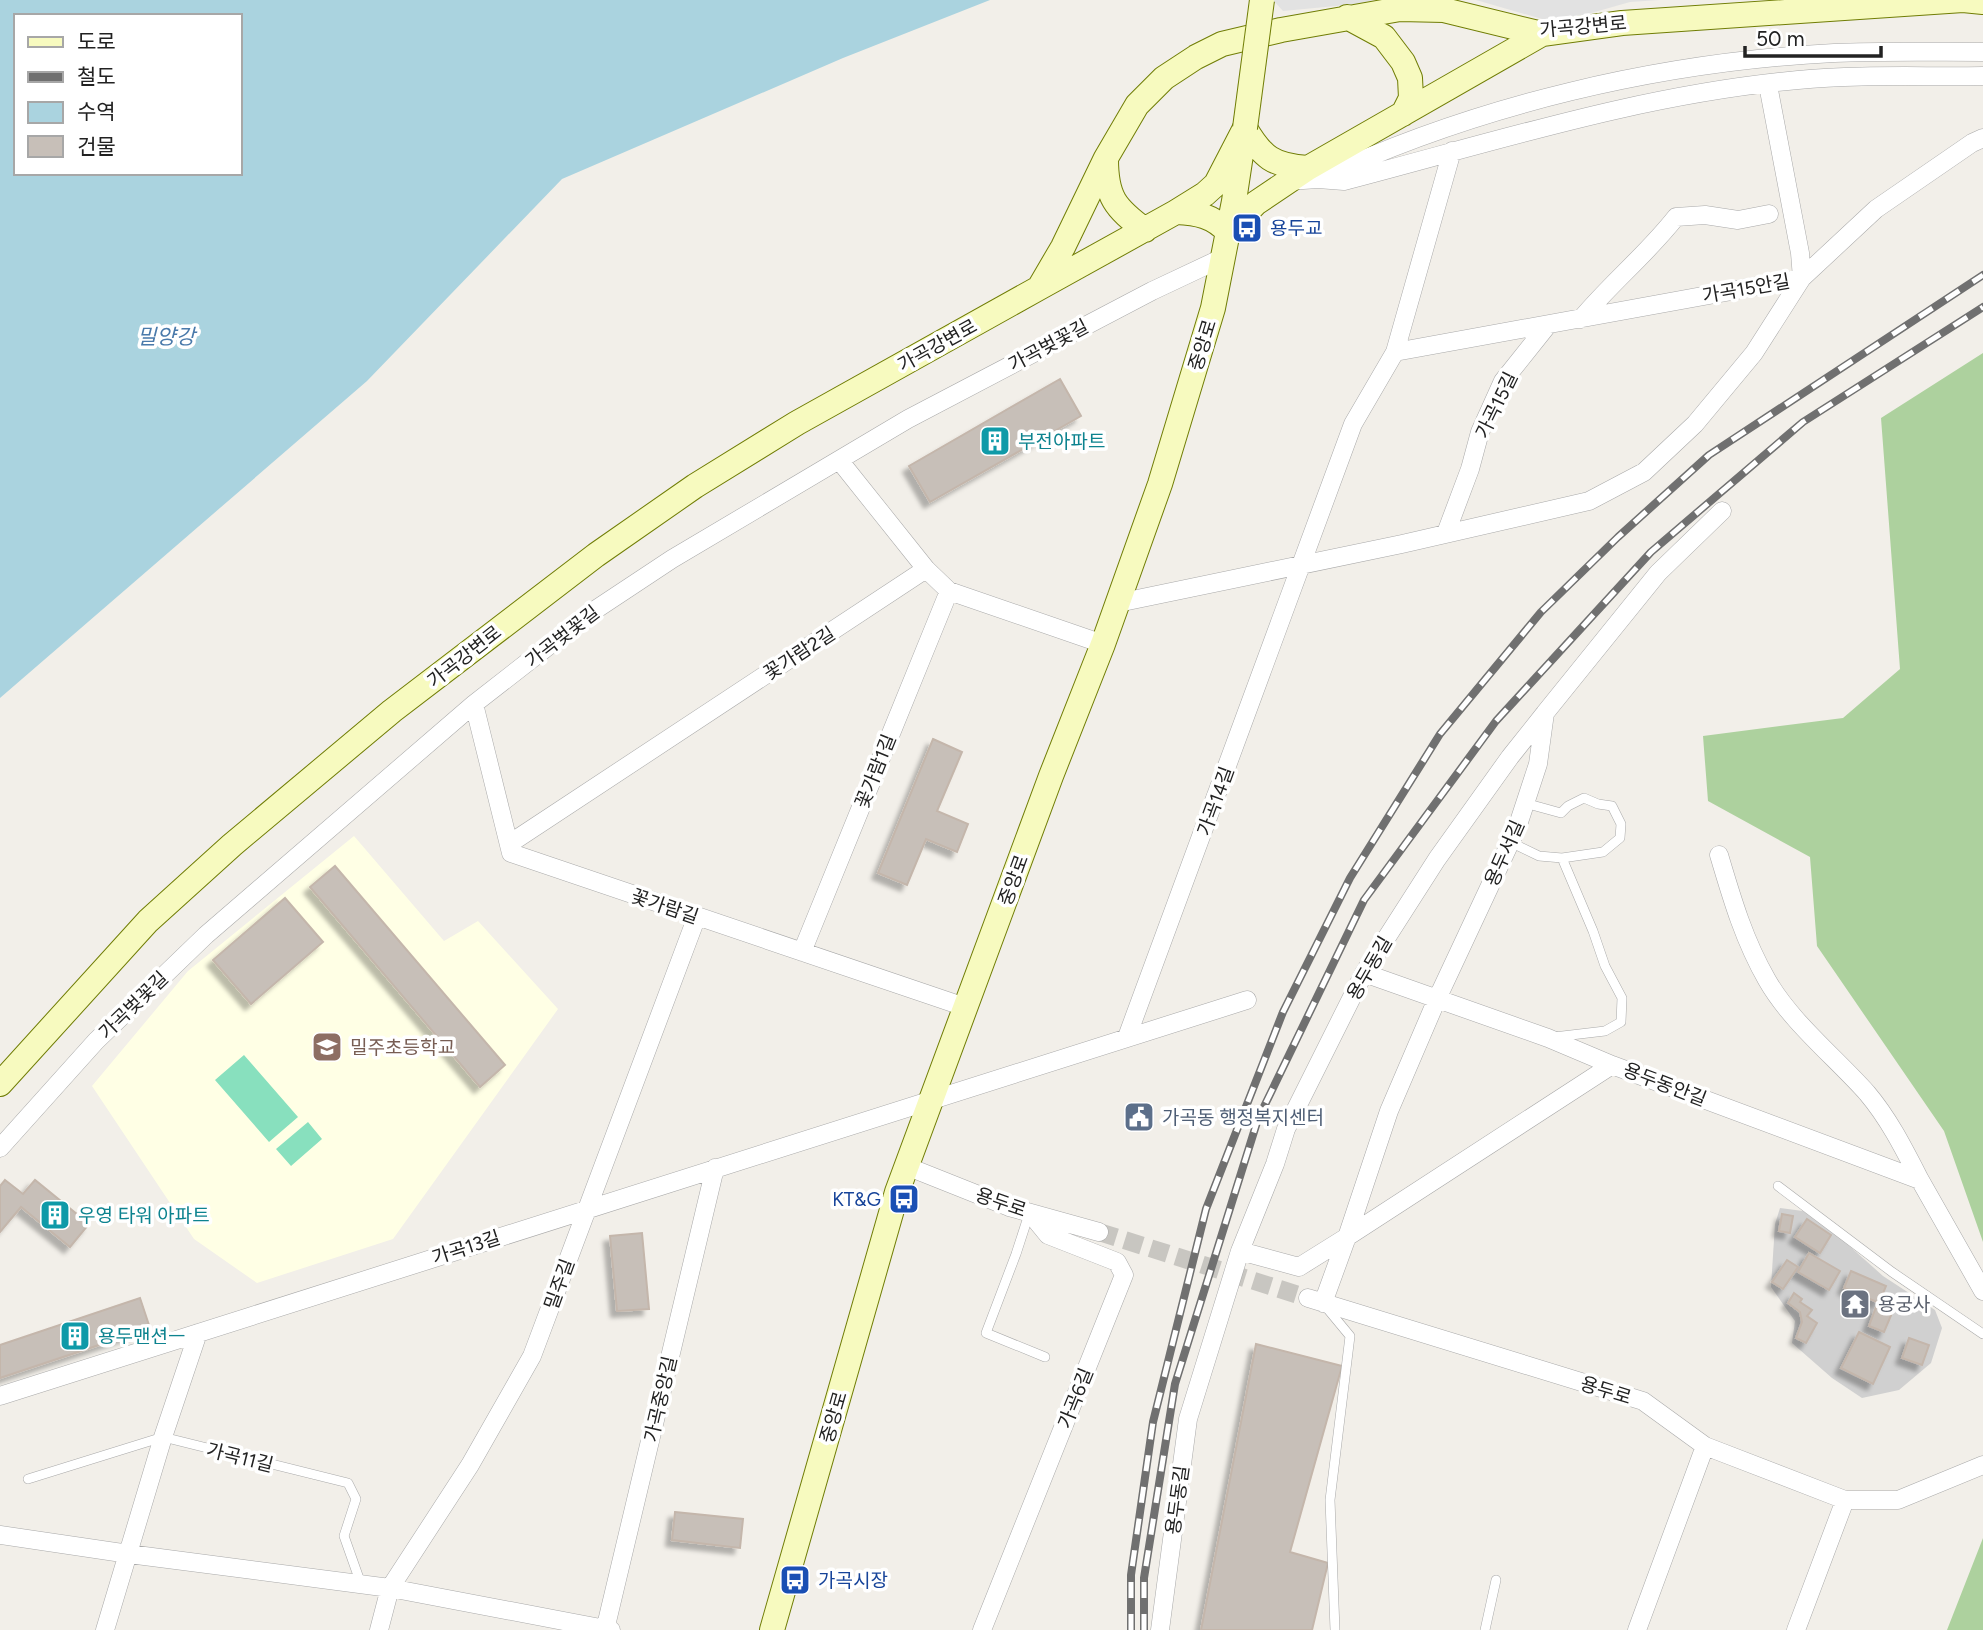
<svg xmlns="http://www.w3.org/2000/svg" width="1983" height="1630" font-family="Figtree,'Noto Sans KR',sans-serif">
	<defs>
		<filter id="shadow"><feDropShadow dx="-6" dy="6" stdDeviation="2" flood-color="#0004"/></filter>
	</defs>
	<rect width="100%" height="100%" fill="#f2efe9"/>
	<path fill="#ffffe5" d="M354,836l90,105 34,-20 80,88 -165,230 -136,44 -63,-44 -102,-153 96,-115z"/>
	<path fill="#d0d0d0" d="M1780,1208l23,3 33,23 47,42 52,34 7,18 -11,35 -32,27 -37,8 -30,-20 -40,-35 3,-22 -24,-34 4,-63z"/>
	<path fill="#add19e" d="M1983,353v889l-39,-111 -127,-185 -7,-89 -102,-56 -5,-65 140,-18 57,-49 -19,-251z
		M1983,1538v92h-36z"/>
	<path fill="#88e0be" d="M244,1055l54,62 -29,25 -54,-62z
		M308,1122l14,17 -31,27 -15,-17z"/>
	<path fill="#e2e2e2" d="M1273,0h101l-17,4 -74,7z
		M1476,0h183l-29,2 -74,21z"/>
	<path fill="#aad3df" fill-rule="evenodd" d="M0,0h990l-147,58 -281,121 -195,202 -367,317zM16,16h224v157h-224z"/>
	<path fill="#c7bfb8" stroke="#c4b6ab" stroke-width="2" filter="url(#shadow)" d="M1060,379l21,37 -151,86 -21,-36z
		M933,739l29,13 -25,59 31,13 -11,28 -31,-13 -19,46 -29,-12z
		M335,866l170,199 -25,22 -170,-200z
		M285,898l38,44 -72,62 -38,-44z
		M5,1180l18,14 12,-14 54,44 -19,23 -49,-40 -21,25v-46z
		M1782,1214l11,2 -3,17 -11,-2z
		M1807,1219l24,16 -11,18 -25,-16z
		M642,1233l7,76 -32,2 -7,-75z
		M1809,1253l31,18 -11,19 -31,-18z
		M1787,1260l11,7 -15,22 -11,-7z
		M1851,1271l35,15 -7,17 -35,-15z
		M1794,1293l8,6 -2,3 12,8 -5,6 10,7 -11,20 -10,-5 6,-16 -2,-10 -12,-9z
		M140,1298l10,30 -150,50v-33z
		M1876,1307l16,6 -8,19 -15,-6z
		M1859,1332l31,15 -17,37 -32,-16z
		M1909,1338l20,7 -7,20 -20,-7z
		M1256,1344l86,22 -52,186 38,11 -16,67h-111z
		M675,1512l68,7 -3,29 -68,-8z"/>
	<g fill="none" stroke-linecap="round" stroke-linejoin="round">
		<path stroke="#c8c6c1" stroke-width="18" stroke-dasharray="18 9" stroke-linecap="butt" d="M1099,1232l209,66"/>
		<g stroke="#a9a9a9" stroke-width="10">
			<path id="lane" d="M1525,803l36,10 7,-7 16,-8 14,6 14,2 9,18 -1,14 -17,14 -41,6
				M1510,842l29,14 23,2 31,73 12,35 17,32 -1,24 -16,9 -51,6
				M1778,1186l114,86 91,62
				M1029,1214l-13,40 -30,79 59,24
				M1326,1307l24,29 -20,164 5,130
				M28,1479l135,-42 185,46 8,16 -12,37 17,48
				M1485,1630l11,-50"/>
		</g>
		<g stroke="#a9a9a9" stroke-width="19">
			<path id="street" d="M1319,179c158,-74 340,-117 515,-126 49,-2 99,-1 149,-1
				M1288,181l30,-2 26,2c150,-39 298,-87 454,-101 61,-6 124,-3 185,-4
				M1581,319c30,-36 66,-65 95,-102l29,-2 33,5 31,-6
				M1395,352l407,-74 -2,-25 -32,-168
				M839,460l87,109 23,22 154,53
				M1446,533l24,-64 10,-37 23,-51 44,-55
				M1118,603l284,-59 187,-43 55,-29 51,-48 59,-71 48,-75 74,-69 96,-66 11,-5
				M474,704l37,149 454,154
				M509,844l417,-275
				M1719,855c13,44 25,85 48,125 24,42 68,77 100,113 22,26 37,56 53,87
				M802,952l147,-361
				M1364,973l184,65 64,27
				M1127,1037l226,-613 42,-72 57,-201
				M0,1148l96,-107 110,-106 268,-231 118,-92 80,-53 236,-140 244,-128 70,-33
				M906,1166l103,41 90,25
				M1240,1251l59,16 48,-30 42,-126 48,-112 80,-171 21,-64 7,-51 113,-140 64,-62
				M1308,1298l335,103 62,45 -68,184
				M1323,1303l24,-66 265,-172 308,115 63,111
				M0,1396l1247,-396
				M1705,1446l140,54 -49,130
				M1845,1500h53l85,-35
				M0,1535l129,19 261,34 221,42
				M105,1630l58,-193 35,-104
				M379,1630l11,-42 80,-123 62,-109 165,-440
				M605,1630l110,-462
				M982,1630l142,-355 -7,-13 -69,-27 -18,-22
				M1160,1630l28,-211 52,-168 35,-87 11,-35 78,-156 73,-114 73,-102 35,-44"/>
		</g>
		<g stroke="#707d05" stroke-width="26">
			<path id="secondary" d="M1347,17l37,20 19,25 7,16 1,20 -8,16
				M1245,128c17,29 28,38 63,40l-52,35 -28,29c-15,-16 -30,-19 -52,-20l29,-18 11,-10z
				M1106,159c0,38 9,49 39,71
				M1308,168l234,-134
				M1039,288l137,-76
				M0,1084l148,-163 84,-76 160,-134 204,-156 99,-69 102,-63 242,-135 24,-41 43,-89 31,-53 27,-27 32,-21 26,-13 59,-14 119,-21 44,1 98,24 80,-11 341,-23 20,2
				M772,1630l125,-438 154,-416 52,-132 57,-160 53,-176 21,-107 11,-73"/>
		</g>
		<use href="#lane" stroke="#fff" stroke-width="9"/>
		<use href="#street" stroke="#fff" stroke-width="18"/>
		<use href="#secondary" stroke="#f7fabf" stroke-width="24"/>
		<g stroke="#707070" stroke-width="8">
			<path id="rail" d="M1131,1630v-55l22,-153 53,-213 77,-197 67,-134 90,-144 101,-122 77,-75 91,-82 274,-180
				M1144,1630v-52l31,-194 83,-265 106,-219 132,-179 155,-169 152,-130 180,-115"/>
		</g>
		<use href="#rail" stroke="#fff" stroke-width="5" stroke-dasharray="16" stroke-linecap="butt"/>
		<g stroke="#707d05" stroke-width="26" stroke-linecap="butt">
			<path id="secondary-bridge" d="M1245,128l17,-128"/>
		</g>
		<use href="#secondary-bridge" stroke="#f7fabf" stroke-width="24"/>
	</g>
	<defs>
		<g id="bus-square" transform="scale(1.575)"><rect x="-9" y="-9" width="18" height="18" rx="4" fill="#1a4fb4" stroke="#fff"/><path d="M-5-6H5V4H4V6H2V4H-2V6H-4V4H-5ZM-3.5-4V0h7V-4ZM-3.5 1.2v1.5H-2V1.2ZM2 1.2v1.5H3.5V1.2Z" fill="#fff"/></g>
		<g id="building-square" transform="scale(1.575)"><rect x="-9" y="-9" width="18" height="18" rx="4" fill="#0f9aa8" stroke="#fff"/><path d="M-4-6H4V6H1V3H-1V6H-4ZM-2.5-4.3h1.7v1.8h-1.7ZM.8-4.3h1.7v1.8H.8ZM-2.5-1h1.7V.8h-1.7ZM.8-1h1.7V.8H.8Z" fill="#fff"/></g>
		<g id="school-square" transform="scale(1.575)"><rect x="-9" y="-9" width="18" height="18" rx="4" fill="#8d6e63" stroke="#fff"/><path d="M0-5L7-2L0 1L-7-2ZM-4 1L0 2.5L4 1V4Q0 6-4 4Z" fill="#fff"/></g>
		<g id="civic-square" transform="scale(1.575)"><rect x="-9" y="-9" width="18" height="18" rx="4" fill="#5c6f8a" stroke="#fff"/><path d="M-.6-6.5H3V-4.5H.6V-3L4-1V1h2V6H-6V1h2V-1L-.6-3ZM-1.2 2.5V6h2.4V2.5Z" fill="#fff"/></g>
		<g id="temple-square" transform="scale(1.575)"><rect x="-9" y="-9" width="18" height="18" rx="4" fill="#6b7280" stroke="#fff"/><path d="M0-6L5-2H3V0L6.5 2.5H4V6H1.5V3h-3V6H-4V2.5H-6.5L-3 0V-2H-5Z" fill="#fff"/></g>
	</defs>
	<g fill-rule="evenodd">
		<use href="#bus-square" x="1247" y="228"/>
		<use href="#building-square" x="995" y="441"/>
		<use href="#school-square" x="327" y="1047"/>
		<use href="#civic-square" x="1139" y="1117"/>
		<use href="#bus-square" x="904" y="1199"/>
		<use href="#building-square" x="55" y="1215"/>
		<use href="#temple-square" x="1855" y="1304"/>
		<use href="#building-square" x="75" y="1336"/>
		<use href="#bus-square" x="795" y="1580"/>
	</g>
	<g text-anchor="middle" stroke-width="7" stroke-linejoin="round" paint-order="stroke">
		<g font-size="19" fill="#222" stroke="#fff">
			<text transform="translate(1583 26) rotate(-5)" y="7">가곡강변로</text>
			<text transform="translate(1746 288) rotate(-10)" y="7">가곡15안길</text>
			<text transform="translate(937 345) rotate(-29)" y="7">가곡강변로</text>
			<text transform="translate(1048 345) rotate(-28)" y="7">가곡벚꽃길</text>
			<text transform="translate(1202 345) rotate(-73)" y="7">중앙로</text>
			<text transform="translate(1496 405) rotate(-64)" y="7">가곡15길</text>
			<text transform="translate(562 636) rotate(-38)" y="7">가곡벚꽃길</text>
			<text transform="translate(799 653) rotate(-33)" y="7">꽃가람2길</text>
			<text transform="translate(464 656) rotate(-38)" y="7">가곡강변로</text>
			<text transform="translate(875 771) rotate(-68)" y="7">꽃가람1길</text>
			<text transform="translate(1215 801) rotate(-70)" y="7">가곡14길</text>
			<text transform="translate(1504 853) rotate(-66)" y="7">용두서길</text>
			<text transform="translate(1013 880) rotate(-70)" y="7">중앙로</text>
			<text transform="translate(665 906) rotate(19)" y="7">꽃가람길</text>
			<text transform="translate(1369 968) rotate(-60)" y="7">용두동길</text>
			<text transform="translate(133 1005) rotate(-44)" y="7">가곡벚꽃길</text>
			<text transform="translate(1665 1084) rotate(21)" y="7">용두동안길</text>
			<text transform="translate(1001 1202) rotate(19)" y="7">용두로</text>
			<text transform="translate(466 1247) rotate(-18)" y="7">가곡13길</text>
			<text transform="translate(559 1284) rotate(-70)" y="7">밀주길</text>
			<text transform="translate(1606 1390) rotate(17)" y="7">용두로</text>
			<text transform="translate(1075 1398) rotate(-68)" y="7">가곡6길</text>
			<text transform="translate(660 1399) rotate(-77)" y="7">가곡중앙길</text>
			<text transform="translate(833 1417) rotate(-74)" y="7">중앙로</text>
			<text transform="translate(240 1457) rotate(14)" y="7">가곡11길</text>
			<text transform="translate(1177 1500) rotate(-82)" y="7">용두동길</text>
		</g>
		<g font-size="19" fill="#164399" stroke="#fff" text-anchor="start">
			<text x="1270" y="235">용두교</text>
			<text x="881" y="1206" text-anchor="end">KT&amp;G</text>
			<text x="818" y="1587">가곡시장</text>
		</g>
		<g font-size="19" fill="#0d838f" stroke="#fff" text-anchor="start">
			<text x="1018" y="448">부전아파트</text>
			<text x="78" y="1222">우영 타워 아파트</text>
			<text x="98" y="1343">용두맨션ㅡ</text>
		</g>
		<g font-size="19" fill="#785e54" stroke="#fff" text-anchor="start">
			<text x="350" y="1054">밀주초등학교</text>
		</g>
		<g font-size="19" fill="#4e5e75" stroke="#fff" text-anchor="start">
			<text x="1162" y="1124">가곡동 행정복지센터</text>
		</g>
		<g font-size="19" fill="#5b616d" stroke="#fff" text-anchor="start">
			<text x="1878" y="1311">용궁사</text>
		</g>
		<g font-size="21" font-style="italic" fill="#4a7aab" stroke="#fff">
			<text x="166" y="344">밀양강</text>
		</g>
	</g>
	<rect x="14" y="14" width="228" height="161" fill="#ffffff" stroke="#a7a7a7" stroke-width="2"/>
	<rect x="28" y="37" width="35" height="10" fill="#f7fabf" stroke="#a7a7a7" stroke-width="2"/>
	<text x="77" y="49" font-size="21" fill="#222222">도로</text>
	<rect x="28" y="72" width="35" height="10" fill="#707070" stroke="#a7a7a7" stroke-width="2"/>
	<text x="77" y="84" font-size="21" fill="#222222">철도</text>
	<rect x="28" y="102" width="35" height="21" fill="#aad3df" stroke="#a7a7a7" stroke-width="2"/>
	<text x="77" y="119" font-size="21" fill="#222222">수역</text>
	<rect x="28" y="136" width="35" height="21" fill="#c7bfb8" stroke="#a7a7a7" stroke-width="2"/>
	<text x="77" y="154" font-size="21" fill="#222222">건물</text>
	<path d="M1745 46v10h136v-10" fill="none" stroke="#222222" stroke-width="3.5"/>
	<text x="1756" y="46" font-size="21" fill="#222222" stroke="#ffffff" stroke-width="5" paint-order="stroke">50 m</text>
</svg>
